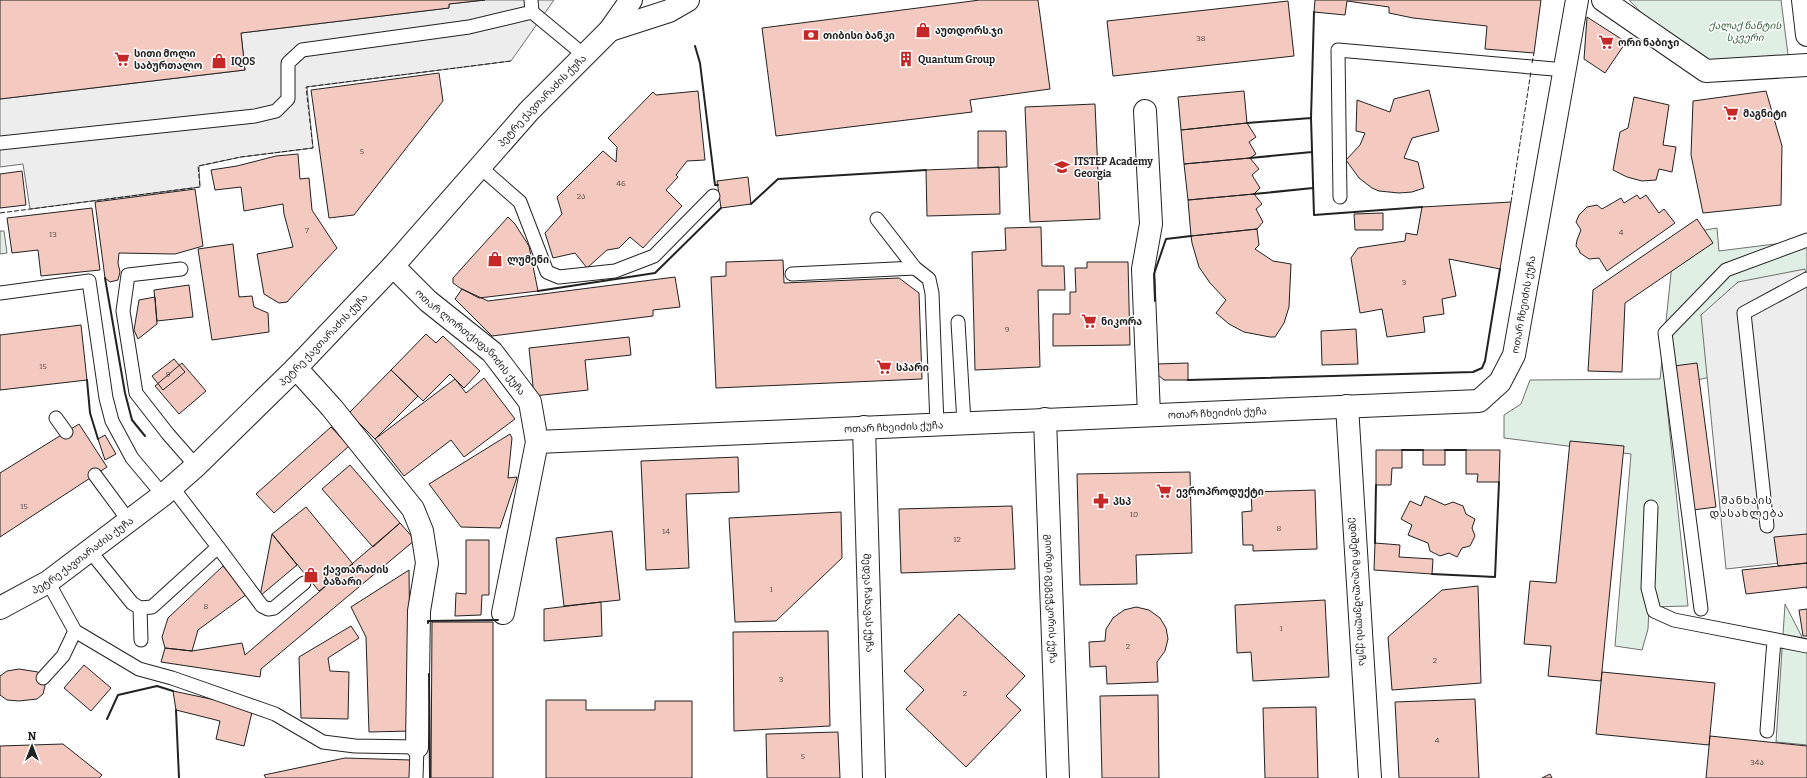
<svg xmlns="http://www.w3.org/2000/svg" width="1807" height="778" font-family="Bitter,'Noto Sans Georgian',serif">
	<rect width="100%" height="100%" fill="#fff"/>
	<path fill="#e0efe3" stroke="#6f6f6f" d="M1629,0h152l8,62 -75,2 -57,-35z
		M1717,228l2,23 88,-11v116l-142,31 23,219 -39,1 -1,22 -6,21 -27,-4 16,-192 -127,-16v-23l17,-11 9,-24 130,-1 15,-144z
		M0,231h4l3,22 -7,1z
		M1785,604l18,35 4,1v105l-31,-3z"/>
	<path fill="#ededed" stroke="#6f6f6f" d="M485,0h69l-43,61 -204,26 6,61 -72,9 -42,9 1,21 -170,22 -7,-45 -23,3v-68l245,-29 -4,-37 208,-25v-4z
		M1805,269l2,20v271l-81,9 -25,-254 37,-33z"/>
	<path fill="#f3c9c0" stroke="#222" d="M0,0h485l-36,4v4l-208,25 4,37 -245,29z
		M980,0h58l12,89 -80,11 2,12 -196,24 -14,-108z
		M1315,0h226l-7,53 -49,-4 2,-23 -74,-8 -24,-5v-6l-42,-6 -2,14 -31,-3z
		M1288,1l6,55 -181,20 -6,-55z
		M1587,17l39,25 -21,31 -21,-14z
		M439,73l4,28 -89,114 -25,3 -18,-128z
		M1429,90l10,41 -27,7 -8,20 14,4 6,26 -12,4 -13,1 -20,-2 -7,-3 -13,-10 -13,-18 14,-15 5,-12 -9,-2 1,-31 33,12 4,-13z
		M698,91l7,69 -18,1 -11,14 2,2 -12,13 16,16 -39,42 -13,-11 -11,11 -12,2 -20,18 -12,-15 -22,5 -8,-25 17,-19 -5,-17 46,-46 13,11 1,-15 -9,-9 45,-46 3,3z
		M1244,91l3,32 -66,7 -3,-33z
		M1766,91l16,55 -1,59 -78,8 -12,-58 2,-54z
		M1634,97l35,8 -6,40 13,2 -4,25 -13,-3 -3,11 -14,1 -15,-4 -14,-7 7,-38 8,-4z
		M1095,104l5,115 -70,3 -5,-115z
		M1247,123l9,14 -7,5 7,12 -6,4 -66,6 -3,-34z
		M978,131h28l1,36 -29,1z
		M298,154l2,25 9,-1 3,32 25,38 -50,54 -8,1 -15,-9 -7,-40 36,-7 -9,-33 -1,-10 -39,7 -3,-24 -26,3 -4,-20 26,-4 39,-10z
		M1250,158l9,11 -7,6 8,13 -6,6 -66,6 -4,-36z
		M999,167l1,47 -73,2 -1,-46z
		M22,171l4,34 -26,3v-34z
		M748,177l3,27 -30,4 -4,-27z
		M195,189l8,57 -28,8 -56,-1 -1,10 2,9 -2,8 -8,2 -5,-4 -10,-76z
		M1254,194l8,10 -6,5 7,13 -6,7 -66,7 -3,-36z
		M1637,195l3,4 6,-4 13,18 5,-4 11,14 -68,48 -8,-13 -10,1 -9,-6 -1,-3 -3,-4 1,-6 4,-10 -5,-8 3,-7 8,-8 10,-2 5,4 19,-11 3,5z
		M1511,202l-11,67 -51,-10 7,37 -14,3 2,15 -21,3 2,15 -38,5 -5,-28 -22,4 -9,-55 7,-10 47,-7 1,-8 11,2 5,-28z
		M92,208l8,62 -59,6 -3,-26 -26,3 -5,-35z
		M1383,213v17h-28l-1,-16z
		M508,217l7,7 14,22 9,45 -59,7 -19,-10 -7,-5v-5z
		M1697,219l16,24 -88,60 -3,69 -34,-1 5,-81z
		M1041,227l1,39h22l1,24h-27l2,77 -65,3 -3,-118 34,-2 -1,-22z
		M1257,229l2,16 -4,4 18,12 18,3 -2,43 -5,16 -9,14h-5l-26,-5 -15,-8 -13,-11 10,-13 -16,-17 -11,-16 -7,-24 -1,-7z
		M233,244l6,53 13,-1 2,11 14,6 1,19 -57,8 -14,-91z
		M783,260l1,23 115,-5 20,15 3,86 -206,9 -5,-111 15,-1v-14z
		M1087,262h41l2,83 -77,1v-32h17v-22h6l-1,-24h12z
		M675,277l5,30 -27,3v6l-161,20 -37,-37 7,-10 26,12z
		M189,285l4,32 -36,4 -3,-31z
		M155,297l2,27 -19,15 -4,-9 5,-30z
		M81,325l6,55 -87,10v-55z
		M1356,329l2,35 -36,1 -1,-34z
		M426,334l10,9 7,-7 37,35 -16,17 -14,-14 -27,27 -32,-31z
		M629,337l2,18 -46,5 3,30 -54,6 -5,-48z
		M174,359l11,13 -22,18 -11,-14z
		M182,363l24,28 -27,23 -24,-28z
		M1188,363v17h-24l-6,-5 -1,-11z
		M1697,363l19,144 -23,3 -19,-144z
		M391,370l27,26 -43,43 -26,-26z
		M484,378l31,41 -51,38 -13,-17 -47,36 -29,-37 80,-60 11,14z
		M79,424l28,43 -107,70v-64z
		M331,427l18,19 -75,67 -18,-19z
		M510,434l2,4 -4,40 9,-1 -17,51 -39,-1 -32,-43z
		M105,435l11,19 -11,6 -7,-21z
		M1570,441l54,5 -23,235 -53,-5 3,-30 -27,-2 6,-63 26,2z
		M1376,450h26v18h-10l-1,17h-15z
		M1423,450h22v15h-22z
		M1466,450h34l-1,32h-22l1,-8h-12z
		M738,457l1,35 -53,2 3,74 -43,2 -5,-109z
		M350,465l50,58 -27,24 -51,-58z
		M1190,472l2,81 -56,2 1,29 -57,1 -3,-111z
		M1315,490l2,59 -64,2v-6h-10l-1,-33 10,-1 -1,-19z
		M1425,496l20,9 8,-3 10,4 3,8 9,5 -3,9 3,8 -5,10 -8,2 -5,9 -8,-4 -9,3 -10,-5 -2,-8 -20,-8 4,-10 -11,-6 9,-18 11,5z
		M1012,506l3,63 -114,4 -2,-64z
		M306,507l47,57 -34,27 -47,-57z
		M841,512l1,46 -66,63 -41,1 -6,-104z
		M400,523l15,17 -154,129 -1,8 -99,-15 4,-14 27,3 50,-8 3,12z
		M612,531l8,69 -56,6 -8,-68z
		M272,534l25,31 -37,31z
		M1807,534v29l-29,3 -4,-29z
		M466,540h23v55h-7l-1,20 -26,1 1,-23 10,1z
		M1375,543l25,2 -1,12 34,2 -1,15 -58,-4z
		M1807,563v26v-2l-61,7 -4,-24z
		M223,566l24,28 -49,36 -6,21 -27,-3 -3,-11 6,-19z
		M409,570l2,161 -42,1 -3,-95 -15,-30z
		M1478,586l3,97 -89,7 -4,-53 54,-47z
		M1325,600l4,77 -76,4 -2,-29 -14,1 -2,-48z
		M601,602l1,34 -58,5v-32z
		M1136,607l13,3 11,8 6,10 2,11 -3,12 -8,11 1,20 -51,2 -1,-18 -16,1 -1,-25 16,-1 1,-12 7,-11 11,-8z
		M1807,609v27h-4l-4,-26z
		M959,614l66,62 -19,20 15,14 -55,57 -60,-58 18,-19 -20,-19z
		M432,622h61v156h-62z
		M351,626l8,12 -31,20 2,13 19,1 -1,47 -47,-1 -2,-61z
		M828,631l2,95 -96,5 -1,-99z
		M84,665l27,23 -20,23 -27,-23z
		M19,669l19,3 5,6 2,8 -2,8 -6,5 -18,2 -12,-1 -7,-5v-19l7,-5z
		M1602,672l113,11 -6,62 -113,-11z
		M173,691l80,17 -9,38 -28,-7 4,-18 -44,-11z
		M1158,695l1,83h-57l-2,-82z
		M1475,699l4,79h-80l-4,-76z
		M546,700h40v10h69v-9h37v77h-146z
		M1316,707l2,71h-53l-2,-70z
		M838,732l2,46h-73l-1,-44z
		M1710,736l97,10v32h-101z
		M63,744l39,31 -3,3h-99v-32z
		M345,758l66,2v18h-145l-2,-3z
		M1550,774l2,4h-10z"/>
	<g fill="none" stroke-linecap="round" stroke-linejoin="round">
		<g stroke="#222" stroke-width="15">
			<path id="service" d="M531,0l1,12 52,43
				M0,143l255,-27 21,-5 12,-12v-36l14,-13 167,-23 63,-15
				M480,167l40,35 27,70 12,5 56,-6 39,-15 59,-60
				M1340,197l-2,-147 227,20
				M877,219l38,49
				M181,269l-53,6 -5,36 13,82 32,41 28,32
				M792,274l123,-6 14,11 3,14 5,132
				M0,293l89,-12 17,117 6,23 20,37 31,37
				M958,322l6,101
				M56,418l10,14
				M95,475l34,46
				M1651,507l-3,81 6,23 20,9 133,26
				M1767,526l-23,-213 63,-34
				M218,547l44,59 6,3 6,-1 30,-25
				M90,551l42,52 8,5 12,-1 66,-60 -46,-60
				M48,582l27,49 64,38 33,9 103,36 48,28 32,4 62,1 -1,31
				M140,608l1,32
				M1701,609l-36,-276 61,-63 81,-30
				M43,678l20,-22 12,-25
				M1767,731l7,-91"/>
		</g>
		<g stroke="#222" stroke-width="24">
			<g id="minor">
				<path d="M1603,0l103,71 101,-6"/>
				<path d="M1803,0l4,35"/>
				<path d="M1145,111l6,113 -8,45 6,146"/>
				<path id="s1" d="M393,266l35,35 64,51 38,50 7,40 -34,171"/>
				<path d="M296,368l36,40 81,101 9,22 5,32 -8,48 -2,136"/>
				<path id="s2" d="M1347,406l23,372"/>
				<path id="s3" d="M1045,419l13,359"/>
				<path id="s4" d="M864,427l10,351"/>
				<path id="s5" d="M537,442l942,-41 21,-19 14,-27 63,-355"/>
			</g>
		</g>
		<g stroke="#222" stroke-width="24">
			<g id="secondary">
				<path d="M610,30l59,-19 19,-11"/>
				<path id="s6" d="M0,608l48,-26 115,-87 33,-29 100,-98 97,-102 136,-155 81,-81 21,-30"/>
			</g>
		</g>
		<use href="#service" stroke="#fff" stroke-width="13"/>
		<use href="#minor" stroke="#fff" stroke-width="22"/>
		<use href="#secondary" stroke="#fff" stroke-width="22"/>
		<path stroke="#222" stroke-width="1" stroke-dasharray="5 2" stroke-linecap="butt" d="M1532,63l2,-10
			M1511,202l20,-131
			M0,213l200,-26 -2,-21 43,-9 72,-9 -7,-61 205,-26"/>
		<path stroke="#222" stroke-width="2" d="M1314,12l-3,106 3,97 108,-8
			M695,46l5,17 15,122h3
			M1247,123l64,-5
			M1250,158l62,-6
			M1254,194l59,-6
			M751,204l27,-25 148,-9
			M105,278l20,115 7,27 13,16
			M538,291l117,-18 66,-65
			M1155,301l-1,-27 12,-35 25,-3
			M87,380l3,33 8,26
			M1188,380l285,-8 9,-4 3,-7 15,-92
			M1402,450h21
			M1445,450h21
			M1375,543l1,-58
			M1432,574l63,3 4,-95
			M428,623v-2l70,-1
			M429,674l1,104
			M176,710l3,68
			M107,719l11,-24 39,-9 16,5"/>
	</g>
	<defs>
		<g id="shop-bare" transform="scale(1.2)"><path d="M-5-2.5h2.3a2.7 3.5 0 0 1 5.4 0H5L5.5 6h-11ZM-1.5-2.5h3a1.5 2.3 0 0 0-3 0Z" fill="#c62828" stroke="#fff" stroke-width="2.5" paint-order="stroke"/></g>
		<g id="bank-bare" transform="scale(1.2)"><path d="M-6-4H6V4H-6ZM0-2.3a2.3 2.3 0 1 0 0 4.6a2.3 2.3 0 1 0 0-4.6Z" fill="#c62828" stroke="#fff" stroke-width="2.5" paint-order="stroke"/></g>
		<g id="supermarket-bare" transform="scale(1.2)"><path d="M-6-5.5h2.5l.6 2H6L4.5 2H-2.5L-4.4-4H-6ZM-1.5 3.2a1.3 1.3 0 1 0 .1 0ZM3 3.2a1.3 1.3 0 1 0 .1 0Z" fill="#c62828" stroke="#fff" stroke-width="2.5" paint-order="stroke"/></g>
		<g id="building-bare" transform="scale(1.2)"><path d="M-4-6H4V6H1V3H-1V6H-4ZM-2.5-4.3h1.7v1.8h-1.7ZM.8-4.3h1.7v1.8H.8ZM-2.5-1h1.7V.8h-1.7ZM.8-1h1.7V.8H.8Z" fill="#c62828" stroke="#fff" stroke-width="2.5" paint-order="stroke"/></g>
		<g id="university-bare" transform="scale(1.2)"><path d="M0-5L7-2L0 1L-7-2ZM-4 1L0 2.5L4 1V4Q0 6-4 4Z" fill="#c62828" stroke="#fff" stroke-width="2.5" paint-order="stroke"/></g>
		<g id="pharmacy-bare" transform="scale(1.2)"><path d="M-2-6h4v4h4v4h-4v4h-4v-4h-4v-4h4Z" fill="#c62828" stroke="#fff" stroke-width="2.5" paint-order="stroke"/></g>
	</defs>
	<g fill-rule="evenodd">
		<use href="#shop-bare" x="923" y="30"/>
		<use href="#bank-bare" x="811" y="35"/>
		<use href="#supermarket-bare" x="1606" y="42"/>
		<use href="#supermarket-bare" x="122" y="59"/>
		<use href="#building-bare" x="906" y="59"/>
		<use href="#shop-bare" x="219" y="61"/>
		<use href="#supermarket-bare" x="1731" y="113"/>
		<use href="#university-bare" x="1062" y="167"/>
		<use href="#shop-bare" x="495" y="259"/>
		<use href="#supermarket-bare" x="1089" y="321"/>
		<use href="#supermarket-bare" x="884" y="367"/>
		<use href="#supermarket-bare" x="1164" y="491"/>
		<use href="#pharmacy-bare" x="1101" y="501"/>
		<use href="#shop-bare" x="311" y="575"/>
	</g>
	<g text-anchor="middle" stroke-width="3" stroke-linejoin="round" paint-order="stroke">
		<g font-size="8" fill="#564c4a">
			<text x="1201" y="41">38</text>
			<text x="362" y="154">5</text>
			<text x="621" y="186">46</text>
			<text x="581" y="199">2ა</text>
			<text x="307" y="233">7</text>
			<text x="1621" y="235">4</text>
			<text x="53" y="237">13</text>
			<text x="1404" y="285">3</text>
			<text x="1007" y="332">9</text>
			<text x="43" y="369">15</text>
			<text x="168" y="377">9</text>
			<text x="24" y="509">15</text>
			<text x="1134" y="517">10</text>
			<text x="1279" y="531">8</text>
			<text x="666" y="534">14</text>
			<text x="957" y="542">12</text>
			<text x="771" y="592">1</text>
			<text x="206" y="609">8</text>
			<text x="1281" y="631">1</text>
			<text x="1128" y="649">2</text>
			<text x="1435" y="663">2</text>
			<text x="781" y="682">3</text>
			<text x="965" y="696">2</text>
			<text x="1437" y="743">4</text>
			<text x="803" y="759">5</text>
			<text x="1757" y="765">34ა</text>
		</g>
		<g font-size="10" font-style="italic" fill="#2f5e38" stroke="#fff">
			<text x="1745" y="29">ქალაქ ნანტის<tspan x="1745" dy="12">სკვერი</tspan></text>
		</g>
		<g font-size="10" font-weight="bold" fill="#222" stroke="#fff" text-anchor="start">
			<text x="935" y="34">აუთდორს.ჯი</text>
			<text x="823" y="39">თიბისი ბანკი</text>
			<text x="1618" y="46">ორი ნაბიჯი</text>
			<text x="134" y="57">სითი მოლი<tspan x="134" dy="12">საბურთალო</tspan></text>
			<text x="918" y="63">Quantum Group</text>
			<text x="231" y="65">IQOS</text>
			<text x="1743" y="117">მაგნიტი</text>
			<text x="1074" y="165">ITSTEP Academy<tspan x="1074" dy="12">Georgia</tspan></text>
			<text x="507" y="263">ლუმენი</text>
			<text x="1101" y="325">ნიკორა</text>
			<text x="896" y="371">სპარი</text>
			<text x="1176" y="495">ევროპროდუქტი</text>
			<text x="1113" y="505">პსპ</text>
			<text x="323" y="573">ქავთარაძის<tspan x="323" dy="12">ბაზარი</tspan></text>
		</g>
		<g font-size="10" fill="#222" stroke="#fff">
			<text dy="4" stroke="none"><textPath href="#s6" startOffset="746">პეტრე ქავთარაძის ქუჩა</textPath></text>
			<text dy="4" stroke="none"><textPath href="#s5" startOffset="1053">ოთარ ჩხეიძის ქუჩა</textPath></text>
			<text dy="4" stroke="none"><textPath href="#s6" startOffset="422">პეტრე ქავთარაძის ქუჩა</textPath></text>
			<text dy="4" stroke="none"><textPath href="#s1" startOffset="109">ოთარ ლორთქიფანიძის ქუჩა</textPath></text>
			<text dy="4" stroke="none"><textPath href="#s5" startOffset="681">ოთარ ჩხეიძის ქუჩა</textPath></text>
			<text dy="4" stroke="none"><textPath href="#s5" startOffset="357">ოთარ ჩხეიძის ქუჩა</textPath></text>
			<text dy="4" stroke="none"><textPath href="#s6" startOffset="98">პეტრე ქავთარაძის ქუჩა</textPath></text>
			<text dy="4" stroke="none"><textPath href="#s2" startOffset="186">ედიშერ მაღალაშვილის ქუჩა</textPath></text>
			<text dy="4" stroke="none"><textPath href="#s3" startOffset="180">გიორგი გეგეჭკორის ქუჩა</textPath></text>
			<text dy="4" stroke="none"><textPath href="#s4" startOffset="176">მედეა ჩახავას ქუჩა</textPath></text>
		</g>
		<g font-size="11" letter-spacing="1" fill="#222" stroke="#fff">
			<text x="1747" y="504">შანხაის<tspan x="1747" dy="13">დასახლება</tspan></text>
		</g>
	</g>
	<g transform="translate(32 746)" stroke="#ffffff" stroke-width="3" paint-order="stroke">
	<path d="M0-3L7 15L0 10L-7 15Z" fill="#222222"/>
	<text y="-6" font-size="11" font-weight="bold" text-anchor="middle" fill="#222222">N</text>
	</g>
</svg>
